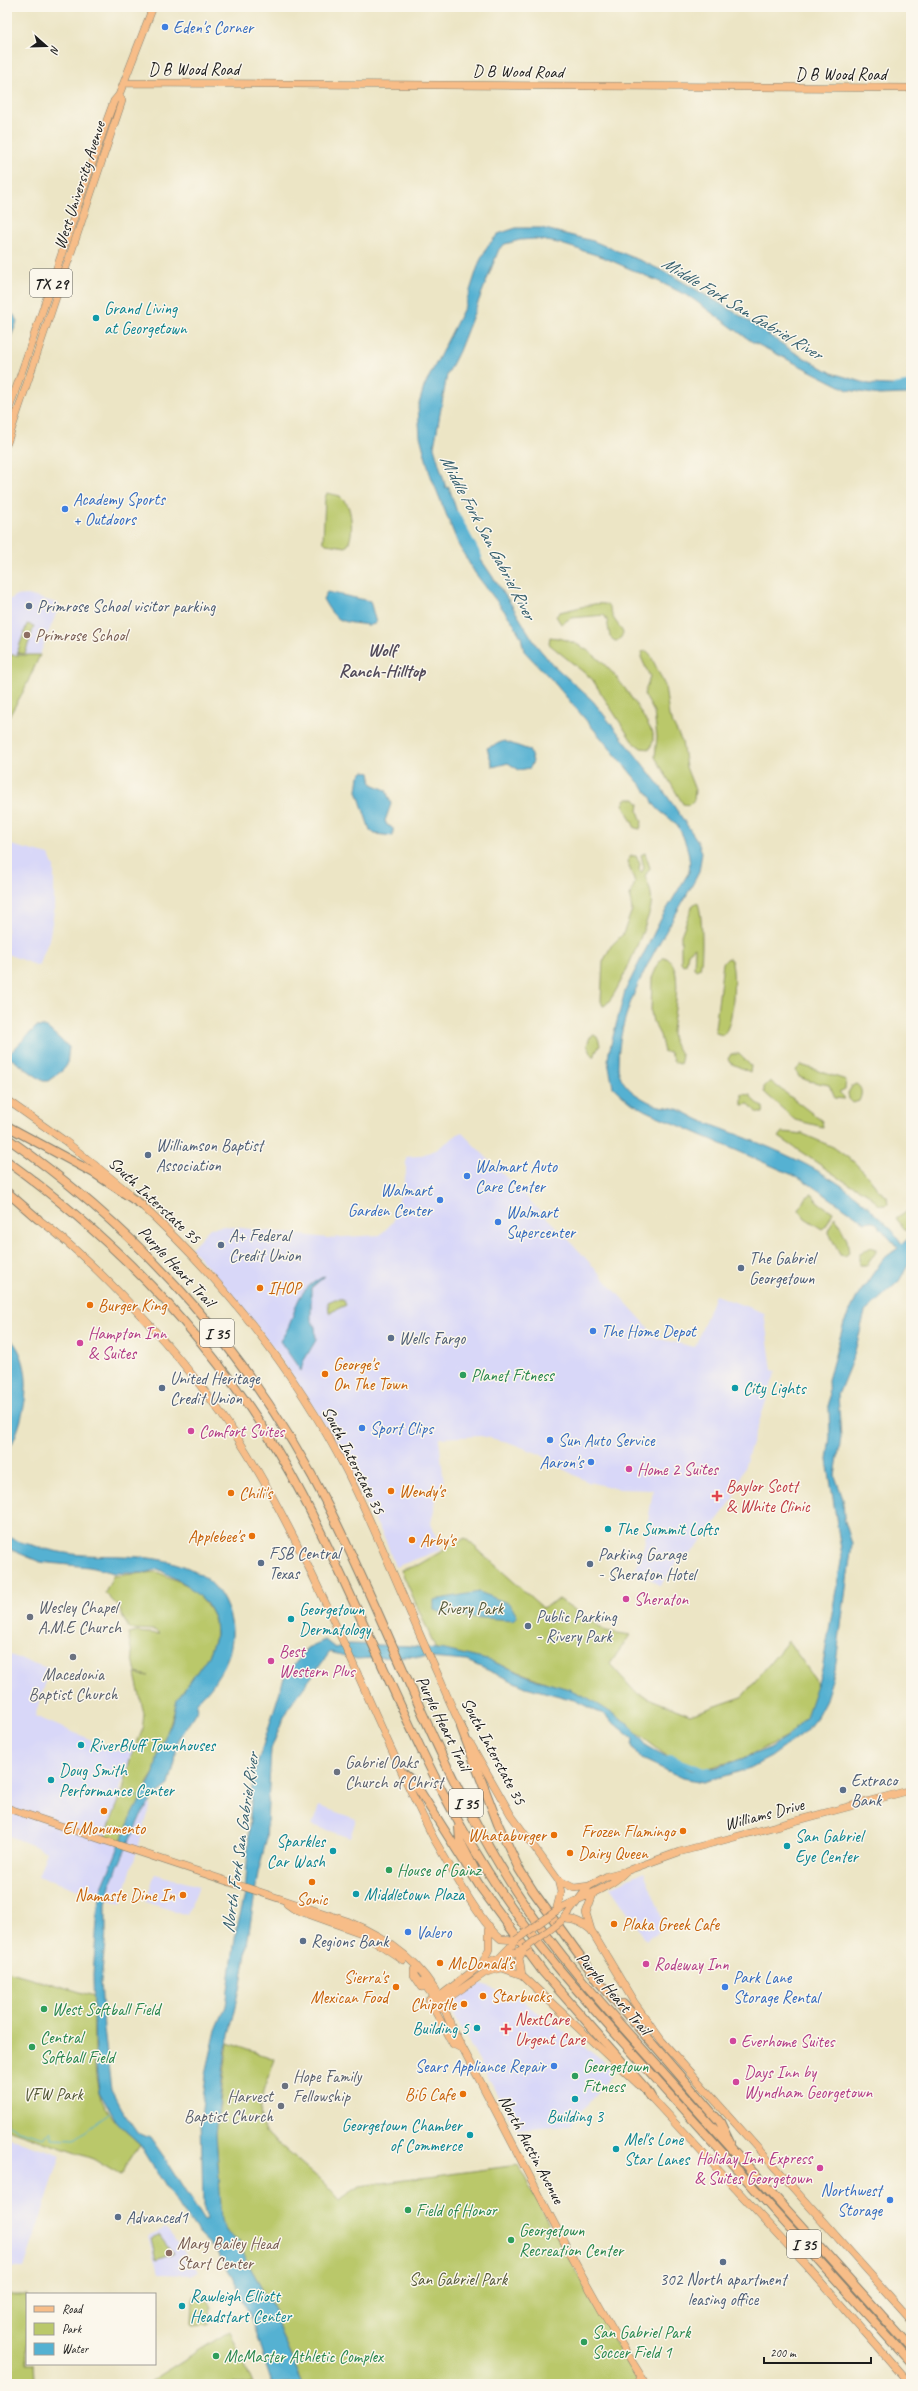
<svg xmlns="http://www.w3.org/2000/svg" width="918" height="2391" font-family="Caveat,sans-serif">
	<rect width="100%" height="100%" fill="#fbf7ec"/>
	<filter id="ink" filterUnits="userSpaceOnUse"><feTurbulence type="fractalNoise" baseFrequency=".025" numOctaves="2"/><feDisplacementMap in="SourceGraphic" scale="8" xChannelSelector="R" yChannelSelector="G"/><feConvolveMatrix kernelMatrix="1 2 1 2 8 2 1 2 1" color-interpolation-filters="sRGB"/></filter>
	<filter id="wash" filterUnits="userSpaceOnUse"><feTurbulence type="fractalNoise" baseFrequency=".012" numOctaves="4" result="noise"/><feDisplacementMap in="SourceGraphic" scale="16" xChannelSelector="R" yChannelSelector="G"/><feGaussianBlur stdDeviation="0.9" result="paint"/><feColorMatrix in="noise" values="0 0 0 0 0 0 0 0 0 0 0 0 0 0 0 0 0 1.4 0 .05"/><feComposite in="paint" operator="in"/></filter>
	<g filter="url(#wash)">
		<rect width="100%" height="100%" fill="#ece5c5"/>
		<path fill="#d8d7f8" d="M28,595l32,9 -20,50 -33,1v-56h6l1,-3z
			M7,844l42,11 5,12v44l-5,29 -11,26 -31,-12z
			M461,1132l109,109 78,86 7,11 40,9 20,-52 49,18 8,57 4,1 -42,127 -43,56 -14,8 -17,24 -25,-18 9,-22 9,-56 -33,-1 -32,-7 -29,-15 -19,-13 -32,-12 -27,-6 -42,2 5,46 -7,12 -6,27 10,27 -46,17 -9,-26 -67,-125 -49,-72 -35,-46 -44,-50 19,-20 15,-2 102,12 53,-3 13,-13 13,-48v-17l13,-1 17,-6z
			M7,1654l43,15 -15,47 80,34h11l11,-4 -18,44 32,14 -30,100 -83,-28 9,-25 -40,-16z
			M319,1806l37,13 -6,19 -38,-13z
			M644,1872l22,55 -20,13 -36,-53z
			M155,1874l44,12 -12,29 -42,-13z
			M477,1982l42,16 96,72 -44,55 -55,4 -65,-119 4,-12z
			M7,2137l54,18 -37,113h-17z
			M166,2228l32,43 -7,4 -33,-1 -10,-38z"/>
		<path fill="#bac86a" stroke="#6b7243" d="M327,493l13,3c2,4 6,6 8,10 4,10 6,33 -2,41l-20,-3 -3,-3 2,-43z
			M594,604c21,-2 13,6 22,18 3,4 5,6 7,11l-3,7 -5,1 -5,-4 -3,-17 -3,-5 -33,3 -10,6 -5,-8 4,-4z
			M27,624l7,2 -9,28 -8,-1z
			M550,637c50,4 80,57 103,96v8l-3,8 -9,-1 -9,-7 -40,-62 -43,-35z
			M647,651l3,3 15,32 4,30 13,26 4,25 9,23 -1,10 -5,5 -6,-1 -28,-47 2,-20 -3,-25 -10,-18 6,-17 -9,-20 1,-5z
			M7,655h33l-17,37 -16,28z
			M627,799h8l4,5 -1,7 4,11 -2,7 -5,-1 -12,-24z
			M645,853l5,15 -5,8c4,10 8,19 6,30 -2,14 -37,100 -48,100l-2,-5 2,-39 8,-16 12,-12 9,-24 -2,-14 5,-14 -8,-21 4,-5h5l4,8 -1,6 3,2 2,-5 -3,-12z
			M697,902c6,7 6,57 3,66l-4,2 -2,-2 1,-21 -7,6 -2,11 -3,1 -2,-3v-27l12,-30z
			M664,957c22,6 9,59 8,74 -1,11 7,17 10,26l-2,7 -6,-2 -4,-9 -6,-1 -4,-17 -7,-13 -2,-10 1,-34 7,-16z
			M728,958l3,2c5,11 3,72 -9,75l-6,-2 -1,-4 8,-66z
			M594,1035l4,3 2,7 -7,12 -6,-12 3,-8z
			M731,1054h8l12,12 -1,6 -20,-9 -2,-4z
			M801,1065l45,15 -1,9 -6,3 5,5v2l-9,-1 -6,-13 -20,-4 -10,-4 -3,-7z
			M770,1081l52,40 1,6 -28,-7 -31,-28v-5z
			M856,1084c7,4 6,11 3,17l-6,2 -4,-4 -1,-6 4,-7z
			M742,1094l8,1c1,2 2,4 4,6 5,4 11,3 9,12h-6l-8,-9 -7,1z
			M783,1132l20,2 30,13 21,15 16,16 7,11 10,8 1,7c-11,5 -14,-6 -21,-11l-23,-12 -65,-44z
			M812,1194l7,9 14,9 -7,14 -4,3 -17,-11 -6,-8 6,-12z
			M911,1208v20l-5,3 -10,-13z
			M835,1216l12,24 2,13 -4,3 -5,-1 -12,-24z
			M871,1247l5,2v3l-9,13h-8v-10z
			M335,1299h8l3,6 -17,8 -1,-11z
			M465,1538l78,70 16,-9 47,32 24,4 -20,29 26,29 54,22 52,-18 46,-56 30,42 -8,30 -23,24 -46,22 -40,11 -37,-16 -51,-40 -68,-32 -54,-21 -55,-12 -35,-79 17,-5z
			M157,1572l30,13 10,8 13,17 5,10 1,15 -8,21 -30,44 -24,73 -6,9 -23,61 -20,-6 18,-47 7,-31 12,-28 2,-17 -9,-40 14,2 -13,-3 -8,-39 10,-2 22,2 -6,-4 -25,-1 -11,-23 -13,-13 8,-17z
			M7,1971l87,25c1,31 -3,65 5,96 5,21 25,38 41,52l-20,31 -27,-16 -86,-30z
			M228,2043l47,16c-7,23 -22,50 -10,73l59,51 15,17 21,-14 158,-21 81,149 40,70h-336l-23,-53 -5,-20 -33,-58 -3,-12 -13,-10 -5,-11 -5,-86z
			M159,2235l14,19 -17,6 -5,-22z
			M7,2295h20v69h8l1,14 -10,6h-19z
			M193,2296h11l7,12 -2,16 -17,1z
			M230,2331l23,53h-107l4,-3z"/>
		<path fill="#54b1d2" stroke="#386677" d="M516,228h25l52,13 51,21 27,13 65,38 61,41 35,19 37,11 42,2v8h-3l-29,1 -31,-5 -97,-49 -61,-44 -30,-15 -57,-25 -45,-14 -23,-4 -15,1 -15,4 -6,5 -40,102 -12,24 -13,72 12,41 3,-1 12,38 10,20 40,59 25,41 16,19 41,37 70,89 34,50 5,12 -3,20c-29,58 -82,126 -81,194 0,11 9,23 19,29 6,4 15,9 22,11 6,1 12,1 18,3 9,3 17,9 27,13 58,22 124,45 170,90l-2,2 2,-1 18,17 10,14 9,-8v24l-12,21 -34,31 -11,43 -16,40 3,42 -6,39 8,23 1,19 8,26 -17,126 -10,32 -8,15 -13,16 -33,24 -23,12 -45,13 -20,-4 -43,-20 -8,-12 1,-7 -29,-24 -30,-15 -48,-13 -59,-26 -60,-5 -51,3 -26,-7 -43,58 -16,39 -5,92 -8,32 -17,112 -15,63 -6,47 -4,39 6,86 4,11 13,10 3,12 33,58 5,20 23,53h-31l-23,-71 -17,-37 -17,-27 -16,-15 -33,-47 -26,-43 -22,-20 -19,-32 -4,-34 -2,-83 6,-80 31,-75 24,-47 5,-23 13,-29 5,-21 31,-44 8,-21 -1,-15 -8,-16 -20,-19 -29,-16 -14,4h-30l-25,-6 -49,-5 -33,-14v-13c7,6 17,8 25,10 16,5 34,9 51,10 47,2 116,-4 141,46 16,32 7,60 -14,87 -4,5 -10,10 -14,16l1,6 -20,31 -2,21 -6,23 -13,10 -14,18 -31,69 -5,22v29l-5,48 3,48 7,61 10,19 17,24 12,5 14,20 40,63 3,-1 -4,-15 -2,-88 5,-43 10,-44 10,-24 10,-75 9,-36 7,-109 4,-18 28,-90 23,-30 18,-8 10,8 13,-4 61,2 36,4 46,11 46,19 32,9 19,9 41,26 18,22 44,24h10l17,-3 23,-8 29,-11 17,-11 19,-20 16,-47 20,-114 -15,-96 3,-23 -2,-57 16,-57 13,-26 26,-38 15,-11 -22,-25 -8,-2 -2,2 -64,-44 -156,-68 -18,-10 -15,-14 -5,-25 1,-10 16,-61 36,-72 28,-47c3,-12 -4,-35 -11,-45 -9,-13 -23,-14 -27,-30l-99,-117 -28,-29 -3,-14 -9,-16 -37,-48 -16,-27 -29,-72 -10,-38 -2,-29 6,-20 41,-81 14,-43 8,-16 11,-13z
			M7,312l7,3 3,7 -10,24z
			M327,592l43,9 6,22c-5,3 -9,2 -15,1 -22,-2 -27,-5 -38,-25z
			M504,741l25,9 4,11 -3,7 -11,2 -11,-7 -15,4 -6,-19z
			M364,771l6,2 2,11 14,6 5,14 -6,17 2,4 6,3v8l-18,-2 -5,-4 -13,-39 2,-15z
			M36,1027h10l23,20 -2,18 -4,5 -15,11h-5l-34,-24 1,-4z
			M325,1276l-14,12v31l4,8 1,13 -13,22 -2,9 -21,-30c21,-28 8,-47 45,-65z
			M7,1335c32,30 18,86 0,119v-49l4,-24z
			M479,1592l31,12 7,12 -4,4c-21,-2 -60,-2 -79,-10v-10z"/>
		<g fill="none" stroke-linecap="round" stroke-linejoin="round">
			<path stroke="#54b1d2" stroke-width="1" d="M134,1795l8,3
				M7,2124l12,7 25,7 8,-6v6l23,1 35,-26"/>
			<path stroke="#54b1d2" stroke-width="6" d="M895,387l16,-3
				M456,514l23,43
				M670,1758l34,13 4,-1"/>
		</g>
	</g>
	<g filter="url(#ink)">
		<g fill="none" stroke-linecap="round" stroke-linejoin="round">
			<g stroke="#848070" stroke-width="8">
				<path id="major" d="M124,83l787,5
					M7,415l100,-295 7,-19 5,-6 34,-88
					M7,443l115,-342 -3,-6
					M7,1100l58,41 63,51
					M138,1202c83,76 157,168 208,268 32,64 58,131 88,196 10,22 19,45 30,66
					M34,1216c36,26 67,57 97,89 43,45 83,94 116,148 74,121 123,260 187,386 15,25 46,84 67,100l15,1
					M470,1743l41,72 47,65 3,12 -5,19
					M7,1808l340,113c39,16 75,41 94,80 5,10 8,21 13,31 64,118 120,239 192,352
					M558,1880l16,8 15,-2
					M287,1904l7,5 70,25 39,26
					M556,1911c23,-14 51,-20 70,-40
					M564,1919c12,0 18,4 27,11l43,72 28,39 249,279
					M564,1919l25,-33 18,-10 19,-5 53,-19 232,-62
					M591,1930l-5,-17 7,-19
					M524,1949l-5,9 3,17 117,110
					M482,1964l7,-15v-23
					M414,1970v5l8,12
					M487,1972l15,-4 20,7
					M422,1981l20,28
					M429,2000l24,44 10,5
					M435,2000l47,-36 42,-15
					M438,2005l48,-33 30,-31
					M648,2094l159,172 103,118
					M636,2384l5,-7"/>
			</g>
			<g stroke="#848070" stroke-width="10">
				<path id="highway" d="M7,1126l87,47 48,32
					M7,1138c138,96 248,222 323,372 63,126 109,261 185,380 47,73 107,136 165,201 77,86 154,171 231,257
					M7,1161c124,90 224,198 295,334 65,124 111,258 186,377 50,80 116,148 178,218 82,91 163,182 245,273
					M7,1192l31,27
					M461,1727l37,97 21,45 14,22 66,91 121,140 10,21
					M404,1774l10,8 67,106 62,84 103,117 5,8
					M459,1827l1,14 14,27
					M623,2004l11,11 14,8"/>
			</g>
			<use href="#major" stroke="#f7bd88" stroke-width="7"/>
			<use href="#highway" stroke="#f7bd88" stroke-width="8"/>
			<g stroke="#848070" stroke-width="8" stroke-linecap="butt">
				<path id="major-bridge" d="M516,1940l40,-29
					M524,1949l40,-30"/>
			</g>
			<use href="#major-bridge" stroke="#f7bd88" stroke-width="7"/>
		</g>
	</g>
	<g fill="#3f7fe0" stroke="#fbf7ec" stroke-width="1.5">
		<circle cx="165" cy="27" r="4"/>
		<circle cx="65" cy="509" r="4"/>
		<circle cx="467" cy="1176" r="4"/>
		<circle cx="440" cy="1200" r="4"/>
		<circle cx="498" cy="1222" r="4"/>
		<circle cx="593" cy="1331" r="4"/>
		<circle cx="362" cy="1428" r="4"/>
		<circle cx="550" cy="1440" r="4"/>
		<circle cx="591" cy="1462" r="4"/>
		<circle cx="408" cy="1932" r="4"/>
		<circle cx="725" cy="1987" r="4"/>
		<circle cx="554" cy="2066" r="4"/>
		<circle cx="890" cy="2200" r="4"/>
	</g>
	<g fill="#0f9aa8" stroke="#fbf7ec" stroke-width="1.5">
		<circle cx="96" cy="318" r="4"/>
		<circle cx="735" cy="1388" r="4"/>
		<circle cx="608" cy="1529" r="4"/>
		<circle cx="291" cy="1619" r="4"/>
		<circle cx="81" cy="1745" r="4"/>
		<circle cx="51" cy="1780" r="4"/>
		<circle cx="787" cy="1846" r="4"/>
		<circle cx="333" cy="1851" r="4"/>
		<circle cx="356" cy="1894" r="4"/>
		<circle cx="477" cy="2028" r="4"/>
		<circle cx="575" cy="2099" r="4"/>
		<circle cx="470" cy="2135" r="4"/>
		<circle cx="616" cy="2149" r="4"/>
		<circle cx="182" cy="2306" r="4"/>
	</g>
	<g fill="#5c6f8a" stroke="#fbf7ec" stroke-width="1.5">
		<circle cx="29" cy="606" r="4"/>
		<circle cx="148" cy="1155" r="4"/>
		<circle cx="221" cy="1245" r="4"/>
		<circle cx="741" cy="1268" r="4"/>
		<circle cx="391" cy="1338" r="4"/>
		<circle cx="162" cy="1388" r="4"/>
		<circle cx="261" cy="1563" r="4"/>
		<circle cx="590" cy="1564" r="4"/>
		<circle cx="528" cy="1626" r="4"/>
		<circle cx="843" cy="1790" r="4"/>
		<circle cx="303" cy="1941" r="4"/>
		<circle cx="118" cy="2217" r="4"/>
		<circle cx="723" cy="2262" r="4"/>
	</g>
	<g fill="#8d6e63" stroke="#fbf7ec" stroke-width="1.5">
		<circle cx="27" cy="635" r="4"/>
		<circle cx="169" cy="2253" r="4"/>
	</g>
	<g fill="#e8710a" stroke="#fbf7ec" stroke-width="1.5">
		<circle cx="260" cy="1288" r="4"/>
		<circle cx="90" cy="1305" r="4"/>
		<circle cx="325" cy="1374" r="4"/>
		<circle cx="391" cy="1491" r="4"/>
		<circle cx="231" cy="1493" r="4"/>
		<circle cx="252" cy="1536" r="4"/>
		<circle cx="412" cy="1540" r="4"/>
		<circle cx="104" cy="1811" r="4"/>
		<circle cx="683" cy="1831" r="4"/>
		<circle cx="554" cy="1835" r="4"/>
		<circle cx="570" cy="1853" r="4"/>
		<circle cx="312" cy="1882" r="4"/>
		<circle cx="183" cy="1895" r="4"/>
		<circle cx="614" cy="1924" r="4"/>
		<circle cx="440" cy="1963" r="4"/>
		<circle cx="396" cy="1987" r="4"/>
		<circle cx="483" cy="1996" r="4"/>
		<circle cx="464" cy="2004" r="4"/>
		<circle cx="463" cy="2094" r="4"/>
	</g>
	<g fill="#d1479c" stroke="#fbf7ec" stroke-width="1.5">
		<circle cx="80" cy="1343" r="4"/>
		<circle cx="191" cy="1431" r="4"/>
		<circle cx="629" cy="1469" r="4"/>
		<circle cx="626" cy="1599" r="4"/>
		<circle cx="271" cy="1661" r="4"/>
		<circle cx="646" cy="1964" r="4"/>
		<circle cx="733" cy="2041" r="4"/>
		<circle cx="736" cy="2082" r="4"/>
		<circle cx="820" cy="2168" r="4"/>
	</g>
	<g fill="#2e9e5b" stroke="#fbf7ec" stroke-width="1.5">
		<circle cx="463" cy="1375" r="4"/>
		<circle cx="389" cy="1870" r="4"/>
		<circle cx="44" cy="2009" r="4"/>
		<circle cx="32" cy="2047" r="4"/>
		<circle cx="575" cy="2076" r="4"/>
		<circle cx="408" cy="2210" r="4"/>
		<circle cx="511" cy="2240" r="4"/>
		<circle cx="584" cy="2342" r="4"/>
		<circle cx="216" cy="2356" r="4"/>
	</g>
	<g fill="#e0444e" stroke="#fbf7ec" stroke-width="1.5">
		<path d="M715 1490h4v4h4v4h-4v4h-4v-4h-4v-4h4z"/>
		<path d="M504 2023h4v4h4v4h-4v4h-4v-4h-4v-4h4z"/>
	</g>
	<g fill="#6b7280" stroke="#fbf7ec" stroke-width="1.5">
		<circle cx="30" cy="1617" r="4"/>
		<circle cx="73" cy="1657" r="4"/>
		<circle cx="337" cy="1772" r="4"/>
		<circle cx="285" cy="2086" r="4"/>
		<circle cx="281" cy="2106" r="4"/>
	</g>
	<g text-anchor="middle" stroke-width="3" stroke-linejoin="round" paint-order="stroke">
		<g fill="#fbf7ec" stroke="#5f5e5a" stroke-width="1">
			<rect x="30" y="269" width="42" height="28" rx="3"/>
			<rect x="200" y="1319" width="34" height="28" rx="3"/>
			<rect x="449" y="1789" width="34" height="28" rx="3"/>
			<rect x="787" y="2230" width="34" height="28" rx="3"/>
		</g>
		<g font-size="16" font-weight="bold" fill="#1c1c1c">
			<text x="51" y="289">TX 29</text>
			<text x="217" y="1339">I 35</text>
			<text x="466" y="1809">I 35</text>
			<text x="804" y="2250">I 35</text>
		</g>
		<g font-size="17" fill="#366cbe" stroke="#fbf7ec" text-anchor="start">
			<text x="173" y="33">Eden's Corner</text>
			<text x="73" y="505">Academy Sports<tspan x="73" dy="20">+ Outdoors</tspan></text>
			<text x="475" y="1172">Walmart Auto<tspan x="475" dy="20">Care Center</tspan></text>
			<text x="432" y="1196" text-anchor="end">Walmart<tspan x="432" dy="20">Garden Center</tspan></text>
			<text x="506" y="1218">Walmart<tspan x="506" dy="20">Supercenter</tspan></text>
			<text x="601" y="1337">The Home Depot</text>
			<text x="370" y="1434">Sport Clips</text>
			<text x="558" y="1446">Sun Auto Service</text>
			<text x="583" y="1468" text-anchor="end">Aaron's</text>
			<text x="416" y="1938">Valero</text>
			<text x="733" y="1983">Park Lane<tspan x="733" dy="20">Storage Rental</tspan></text>
			<text x="546" y="2072" text-anchor="end">Sears Appliance Repair</text>
			<text x="882" y="2196" text-anchor="end">Northwest<tspan x="882" dy="20">Storage</tspan></text>
		</g>
		<g font-size="17" fill="#1c1c1c" stroke="#fbf7ec">
			<text x="194" y="75">D B Wood Road</text>
			<text transform="translate(518 71) rotate(1)" y="6">D B Wood Road</text>
			<text x="841" y="80">D B Wood Road</text>
			<text transform="translate(79 185) rotate(-72)" y="6">West University Avenue</text>
			<text transform="translate(155 1200) rotate(43)" y="6">South Interstate 35</text>
			<text transform="translate(177 1266) rotate(47)" y="6">Purple Heart Trail</text>
			<text transform="translate(354 1460) rotate(63)" y="6">South Interstate 35</text>
			<text transform="translate(444 1723) rotate(64)" y="6">Purple Heart Trail</text>
			<text transform="translate(494 1751) rotate(62)" y="6">South Interstate 35</text>
			<text transform="translate(764 1814) rotate(-15)" y="6">Williams Drive</text>
			<text transform="translate(614 1993) rotate(49)" y="6">Purple Heart Trail</text>
			<text transform="translate(532 2149) rotate(62)" y="6">North Austin Avenue</text>
		</g>
		<g font-size="17" fill="#0d838f" stroke="#fbf7ec" text-anchor="start">
			<text x="104" y="314">Grand Living<tspan x="104" dy="20">at Georgetown</tspan></text>
			<text x="743" y="1394">City Lights</text>
			<text x="616" y="1535">The Summit Lofts</text>
			<text x="299" y="1615">Georgetown<tspan x="299" dy="20">Dermatology</tspan></text>
			<text x="89" y="1751">RiverBluff Townhouses</text>
			<text x="59" y="1776">Doug Smith<tspan x="59" dy="20">Performance Center</tspan></text>
			<text x="795" y="1842">San Gabriel<tspan x="795" dy="20">Eye Center</tspan></text>
			<text x="325" y="1847" text-anchor="end">Sparkles<tspan x="325" dy="20">Car Wash</tspan></text>
			<text x="364" y="1900">Middletown Plaza</text>
			<text x="469" y="2034" text-anchor="end">Building 5</text>
			<text x="575" y="2122" text-anchor="middle">Building 3</text>
			<text x="462" y="2131" text-anchor="end">Georgetown Chamber<tspan x="462" dy="20">of Commerce</tspan></text>
			<text x="624" y="2145">Mel's Lone<tspan x="624" dy="20">Star Lanes</tspan></text>
			<text x="190" y="2302">Rawleigh Elliott<tspan x="190" dy="20">Headstart Center</tspan></text>
		</g>
		<g font-size="17" fill="#4e5e75" stroke="#fbf7ec" text-anchor="start">
			<text x="37" y="612">Primrose School visitor parking</text>
			<text x="156" y="1151">Williamson Baptist<tspan x="156" dy="20">Association</tspan></text>
			<text x="229" y="1241">A+ Federal<tspan x="229" dy="20">Credit Union</tspan></text>
			<text x="749" y="1264">The Gabriel<tspan x="749" dy="20">Georgetown</tspan></text>
			<text x="399" y="1344">Wells Fargo</text>
			<text x="170" y="1384">United Heritage<tspan x="170" dy="20">Credit Union</tspan></text>
			<text x="269" y="1559">FSB Central<tspan x="269" dy="20">Texas</tspan></text>
			<text x="598" y="1560">Parking Garage<tspan x="598" dy="20">- Sheraton Hotel</tspan></text>
			<text x="536" y="1622">Public Parking<tspan x="536" dy="20">- Rivery Park</tspan></text>
			<text x="851" y="1786">Extraco<tspan x="851" dy="20">Bank</tspan></text>
			<text x="311" y="1947">Regions Bank</text>
			<text x="126" y="2223">Advanced1</text>
			<text x="723" y="2285" text-anchor="middle">302 North apartment<tspan x="723" dy="20">leasing office</tspan></text>
		</g>
		<g font-size="17" fill="#785e54" stroke="#fbf7ec" text-anchor="start">
			<text x="35" y="641">Primrose School</text>
			<text x="177" y="2249">Mary Bailey Head<tspan x="177" dy="20">Start Center</tspan></text>
		</g>
		<g font-size="17" fill="#c56008" stroke="#fbf7ec" text-anchor="start">
			<text x="268" y="1294">IHOP</text>
			<text x="98" y="1311">Burger King</text>
			<text x="333" y="1370">George's<tspan x="333" dy="20">On The Town</tspan></text>
			<text x="399" y="1497">Wendy's</text>
			<text x="239" y="1499">Chili's</text>
			<text x="244" y="1542" text-anchor="end">Applebee's</text>
			<text x="420" y="1546">Arby's</text>
			<text x="104" y="1834" text-anchor="middle">El Monumento</text>
			<text x="675" y="1837" text-anchor="end">Frozen Flamingo</text>
			<text x="546" y="1841" text-anchor="end">Whataburger</text>
			<text x="578" y="1859">Dairy Queen</text>
			<text x="175" y="1901" text-anchor="end">Namaste Dine In</text>
			<text x="312" y="1905" text-anchor="middle">Sonic</text>
			<text x="622" y="1930">Plaka Greek Cafe</text>
			<text x="448" y="1969">McDonald's</text>
			<text x="388" y="1983" text-anchor="end">Sierra's<tspan x="388" dy="20">Mexican Food</tspan></text>
			<text x="491" y="2002">Starbucks</text>
			<text x="456" y="2010" text-anchor="end">Chipotle</text>
			<text x="455" y="2100" text-anchor="end">BiG Cafe</text>
		</g>
		<g font-size="17" fill="#b23c85" stroke="#fbf7ec" text-anchor="start">
			<text x="88" y="1339">Hampton Inn<tspan x="88" dy="20">&amp; Suites</tspan></text>
			<text x="199" y="1437">Comfort Suites</text>
			<text x="637" y="1475">Home 2 Suites</text>
			<text x="634" y="1605">Sheraton</text>
			<text x="279" y="1657">Best<tspan x="279" dy="20">Western Plus</tspan></text>
			<text x="654" y="1970">Rodeway Inn</text>
			<text x="741" y="2047">Everhome Suites</text>
			<text x="744" y="2078">Days Inn by<tspan x="744" dy="20">Wyndham Georgetown</tspan></text>
			<text x="812" y="2164" text-anchor="end">Holiday Inn Express<tspan x="812" dy="20">&amp; Suites Georgetown</tspan></text>
		</g>
		<g font-size="17" fill="#27864d" stroke="#fbf7ec" text-anchor="start">
			<text x="471" y="1381">Planet Fitness</text>
			<text x="397" y="1876">House of Gainz</text>
			<text x="52" y="2015">West Softball Field</text>
			<text x="40" y="2043">Central<tspan x="40" dy="20">Softball Field</tspan></text>
			<text x="583" y="2072">Georgetown<tspan x="583" dy="20">Fitness</tspan></text>
			<text x="416" y="2216">Field of Honor</text>
			<text x="519" y="2236">Georgetown<tspan x="519" dy="20">Recreation Center</tspan></text>
			<text x="592" y="2338">San Gabriel Park<tspan x="592" dy="20">Soccer Field 1</tspan></text>
			<text x="224" y="2362">McMaster Athletic Complex</text>
		</g>
		<g font-size="17" fill="#be3a42" stroke="#fbf7ec" text-anchor="start">
			<text x="726" y="1492">Baylor Scott<tspan x="726" dy="20">&amp; White Clinic</tspan></text>
			<text x="515" y="2025">NextCare<tspan x="515" dy="20">Urgent Care</tspan></text>
		</g>
		<g font-size="17" fill="#5b616d" stroke="#fbf7ec" text-anchor="start">
			<text x="38" y="1613">Wesley Chapel<tspan x="38" dy="20">A.M.E Church</tspan></text>
			<text x="73" y="1680" text-anchor="middle">Macedonia<tspan x="73" dy="20">Baptist Church</tspan></text>
			<text x="345" y="1768">Gabriel Oaks<tspan x="345" dy="20">Church of Christ</tspan></text>
			<text x="293" y="2082">Hope Family<tspan x="293" dy="20">Fellowship</tspan></text>
			<text x="273" y="2102" text-anchor="end">Harvest<tspan x="273" dy="20">Baptist Church</tspan></text>
		</g>
		<g font-size="17" fill="#535837" stroke="#fbf7ec">
			<text x="470" y="1614">Rivery Park</text>
			<text x="53" y="2100">VFW Park</text>
			<text x="458" y="2285">San Gabriel Park</text>
		</g>
		<g font-size="18" font-style="italic" fill="#355f6e" stroke="#fbf7ec">
			<text transform="translate(742 308) rotate(31)" y="6">Middle Fork San Gabriel River</text>
			<text transform="translate(488 537) rotate(62)" y="6">Middle Fork San Gabriel River</text>
			<text transform="translate(240 1843) rotate(-82)" y="6">North Fork San Gabriel River</text>
		</g>
		<g font-size="18" font-weight="bold" fill="#524b5b" stroke="#fbf7ec">
			<text x="382" y="656">Wolf<tspan x="382" dy="21">Ranch-Hilltop</tspan></text>
		</g>
	</g>
	<rect width="918" height="2391" fill="none" stroke="#fbf7ec" stroke-width="24"/>
	<rect x="26" y="2293" width="130" height="72" fill="#fbf7ec" stroke="#a29f99"/>
	<rect x="34" y="2306" width="20" height="6" fill="#f7bd88" stroke="#a29f99"/>
	<text x="62" y="2313" font-size="12" fill="#1c1c1c">Road</text>
	<rect x="34" y="2323" width="20" height="12" fill="#bac86a" stroke="#a29f99"/>
	<text x="62" y="2333" font-size="12" fill="#1c1c1c">Park</text>
	<rect x="34" y="2343" width="20" height="12" fill="#54b1d2" stroke="#a29f99"/>
	<text x="62" y="2353" font-size="12" fill="#1c1c1c">Water</text>
	<g transform="translate(46 46) rotate(110)" stroke="#fbf7ec" stroke-width="3" paint-order="stroke">
	<path d="M0-3L7 15L0 10L-7 15Z" fill="#1c1c1c"/>
	<text y="-6" font-size="11" font-weight="bold" text-anchor="middle" fill="#1c1c1c">N</text>
	</g>
	<path d="M764 2357v6h107v-6" fill="none" stroke="#1c1c1c" stroke-width="2"/>
	<text x="770" y="2357" font-size="12" fill="#1c1c1c" stroke="#fbf7ec" stroke-width="3" paint-order="stroke">200 m</text>
</svg>
